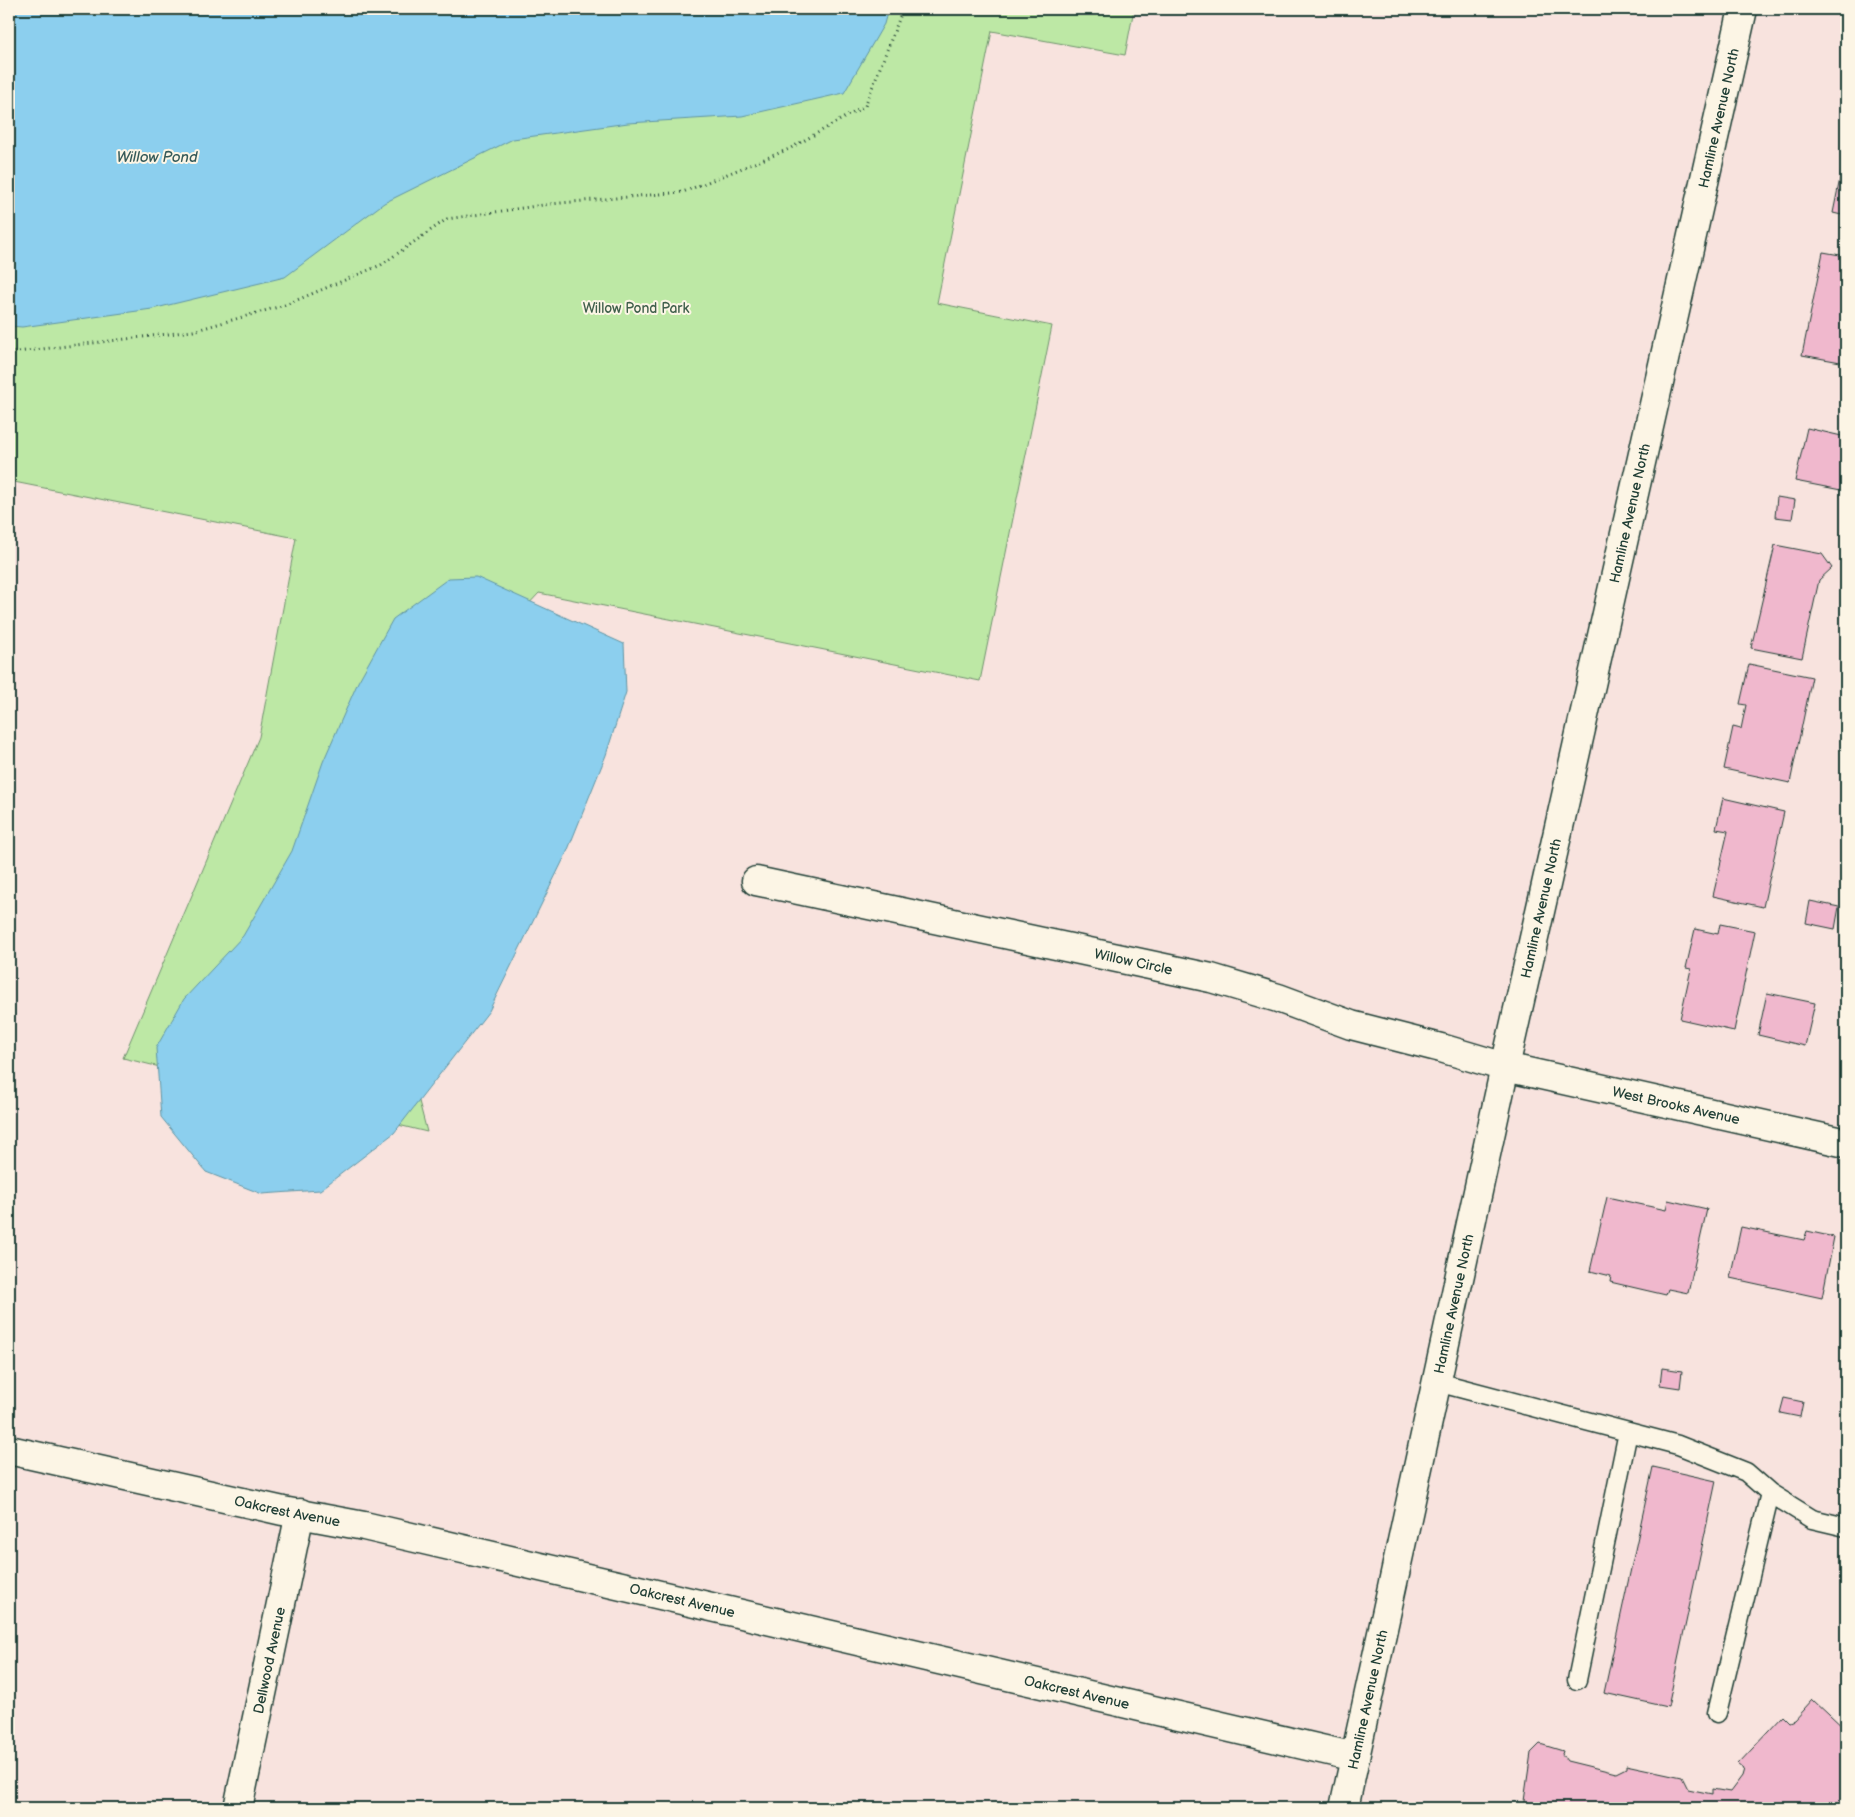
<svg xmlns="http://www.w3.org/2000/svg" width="1855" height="1817" font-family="'Balsamiq Sans',sans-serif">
	<rect width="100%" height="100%" fill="#f8e3de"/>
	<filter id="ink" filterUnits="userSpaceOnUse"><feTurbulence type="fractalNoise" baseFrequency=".02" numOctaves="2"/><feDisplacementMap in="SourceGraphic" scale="10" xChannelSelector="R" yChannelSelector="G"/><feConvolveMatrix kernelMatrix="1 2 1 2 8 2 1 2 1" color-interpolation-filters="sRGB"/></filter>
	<g filter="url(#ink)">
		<path fill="#bde8a5" stroke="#6e926c" d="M9,9h1125l-9,46 -133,-24 -55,272 115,23 -72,355 -441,-88 -68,73 -83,316 39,150 -304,-74 136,-321 37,-199 -287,-57z"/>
		<path fill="#8ccfee" stroke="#6095a4" d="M9,9h879l-4,15 -40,69 -102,23 -114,7 -115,16 -129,64 -99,74 -133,32 -130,18 -13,-1z
			M476,577l148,67 2,48 -20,63 -39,97 -78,159 -95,122 -74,57 -58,4 -56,-22 -45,-55 -5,-69 28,-49 59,-63 49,-85 31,-89 35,-80 35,-63 56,-41z"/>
		<path fill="#f0b8cd" stroke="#1f3d34" d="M1846,149v67l-13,-3z
			M1823,252l23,4v107l-44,-8z
			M1807,428l39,9v54l-51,-10z
			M1777,497l18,3 -3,19 -17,-2z
			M1775,545l47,9 10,14 -13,12 -17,78 -51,-10z
			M1749,664l63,13 -22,106 -66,-14 9,-42 8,2 5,-24 -6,-1z
			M1723,798l61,14 -21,95 -50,-11 15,-65 -12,-2z
			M1810,901l29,6 -4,22 -29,-6z
			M1720,924l35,7 -21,100 -54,-12 11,-50 -5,-1 9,-39 23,5z
			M1845,952h1v15l-4,-1z
			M1767,993l48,10 -10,43 -47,-11z
			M1607,1197l59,13 2,-10 39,9 -19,84 -20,-4 -2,6 -56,-13 1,-6 -21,-5z
			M1741,1227l63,13 3,-9 27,6 -12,61 -92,-20z
			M1662,1368l20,3 -2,17 -20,-3z
			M1784,1398l19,4 -3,15 -20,-4z
			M1653,1467l63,14 -48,226 -64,-14z
			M1813,1699l33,31v78h-323l8,-55 9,-9 23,7 -1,3 5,7 49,12 10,-5v-3l56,12 6,12 24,5v-5l18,3 12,-16 2,-7 -6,-5 45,-48 6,6 5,-2z"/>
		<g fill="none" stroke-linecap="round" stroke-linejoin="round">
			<g stroke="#1f3d34" stroke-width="21">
				<path id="service" d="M1437,1382l241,63 68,27 24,21 42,26 34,8
					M1577,1680l51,-248
					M1717,1713l53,-220"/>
			</g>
			<g stroke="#1f3d34" stroke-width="31">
				<g id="minor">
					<path id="s1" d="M756,881l455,97 67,20 73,27 90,23 64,19 341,76"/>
					<path id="s2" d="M9,1450l274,61 81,15 991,231"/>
					<path id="s3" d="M238,1808l62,-295"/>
				</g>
			</g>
			<g stroke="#1f3d34" stroke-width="31">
				<g id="tertiary">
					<path id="s4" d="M1344,1808l161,-741 238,-1058"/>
				</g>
			</g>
			<path stroke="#1f3d34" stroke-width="3" stroke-dasharray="1 4" stroke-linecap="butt" d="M9,353l184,-22 92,-26 96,-40 66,-46 103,-15 133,-12 106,-43 76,-43 38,-97"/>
			<use href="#service" stroke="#fcf5e5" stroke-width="18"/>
			<use href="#minor" stroke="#fcf5e5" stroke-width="28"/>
			<use href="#tertiary" stroke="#fcf5e5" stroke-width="28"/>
		</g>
	</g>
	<g text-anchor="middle" stroke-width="4" stroke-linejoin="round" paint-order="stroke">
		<g font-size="14" fill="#1f3d34" stroke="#fcf5e5">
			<text dy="5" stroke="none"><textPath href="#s4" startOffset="1731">Hamline Avenue North</textPath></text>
			<text dy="5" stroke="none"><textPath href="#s4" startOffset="1326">Hamline Avenue North</textPath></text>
			<text dy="5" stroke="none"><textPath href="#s4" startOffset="921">Hamline Avenue North</textPath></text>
			<text dy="5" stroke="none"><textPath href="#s1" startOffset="386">Willow Circle</textPath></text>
			<text dy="5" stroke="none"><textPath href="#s1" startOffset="948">West Brooks Avenue</textPath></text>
			<text dy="5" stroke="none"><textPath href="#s4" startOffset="516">Hamline Avenue North</textPath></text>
			<text dy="5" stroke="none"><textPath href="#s2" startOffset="285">Oakcrest Avenue</textPath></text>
			<text dy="5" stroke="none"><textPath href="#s2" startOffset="690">Oakcrest Avenue</textPath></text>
			<text dy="5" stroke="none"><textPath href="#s3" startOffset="151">Dellwood Avenue</textPath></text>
			<text dy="5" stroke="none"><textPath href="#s2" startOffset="1095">Oakcrest Avenue</textPath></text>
			<text dy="5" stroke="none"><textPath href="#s4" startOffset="111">Hamline Avenue North</textPath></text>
		</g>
		<g font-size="14" fill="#3f5f4b" stroke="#fcf5e5">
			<text x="636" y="313">Willow Pond Park</text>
		</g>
		<g font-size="15" font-style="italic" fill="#355a59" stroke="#fcf5e5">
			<text x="157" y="162">Willow Pond</text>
		</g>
	</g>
	<rect width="1855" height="1817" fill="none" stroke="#fcf5e5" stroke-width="30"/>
	<rect x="15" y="15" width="1825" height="1787" fill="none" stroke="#1f3d34" stroke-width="2" filter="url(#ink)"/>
</svg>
